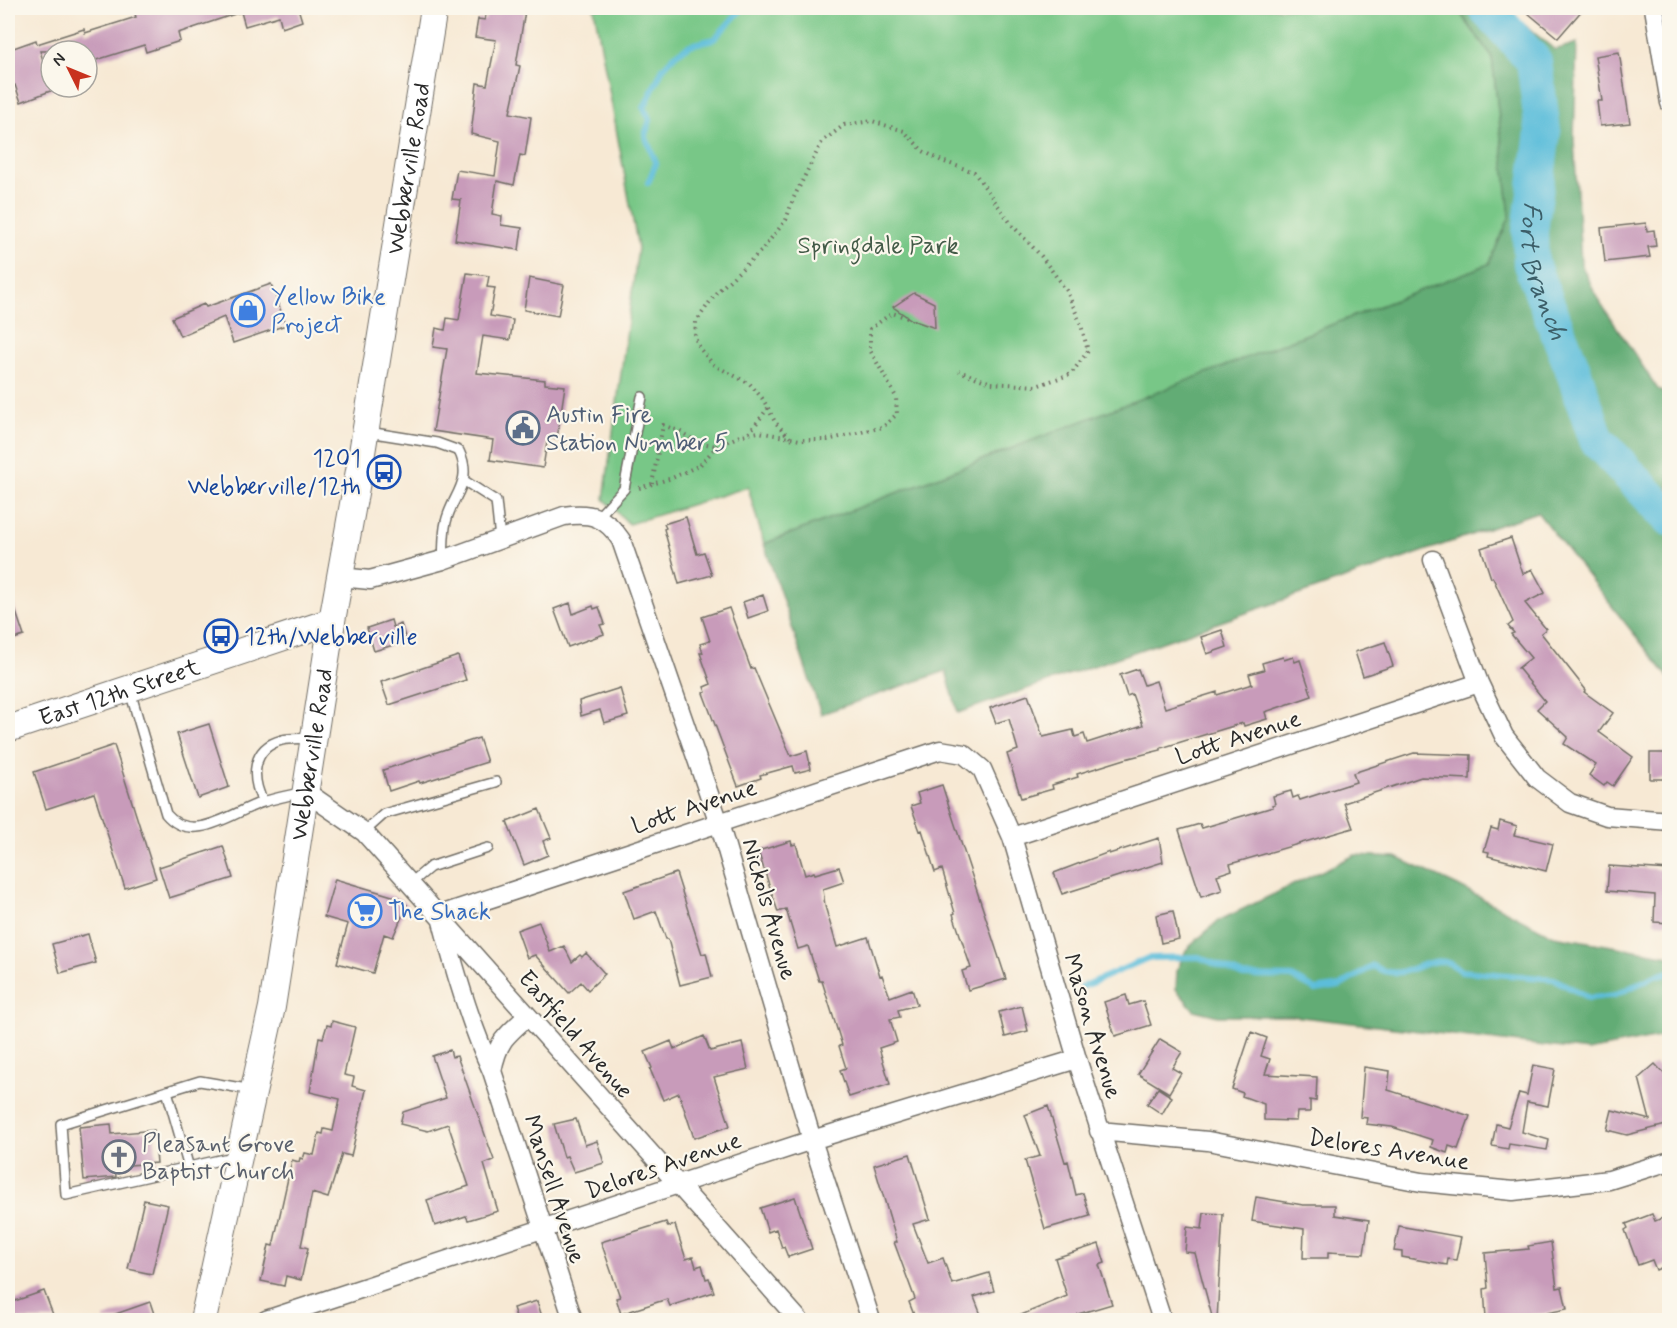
<svg xmlns="http://www.w3.org/2000/svg" width="1677" height="1328" font-family="Mynerve,sans-serif">
	<rect width="100%" height="100%" fill="#fbf7ec"/>
	<filter id="ink" filterUnits="userSpaceOnUse"><feTurbulence type="fractalNoise" baseFrequency=".0167" numOctaves="2"/><feDisplacementMap in="SourceGraphic" scale="12" xChannelSelector="R" yChannelSelector="G"/><feConvolveMatrix kernelMatrix="1 2 1 2 8 2 1 2 1" color-interpolation-filters="sRGB"/></filter>
	<filter id="wash" filterUnits="userSpaceOnUse"><feTurbulence type="fractalNoise" baseFrequency=".008" numOctaves="4" result="noise"/><feDisplacementMap in="SourceGraphic" scale="24" xChannelSelector="R" yChannelSelector="G"/><feGaussianBlur stdDeviation="1.35" result="paint"/><feColorMatrix in="noise" values="0 0 0 0 0 0 0 0 0 0 0 0 0 0 0 0 0 1.4 0 .05"/><feComposite in="paint" operator="in"/></filter>
	<g filter="url(#wash)">
		<rect width="100%" height="100%" fill="#f7e9d4"/>
		<path fill="#78c787" stroke="#527959" stroke-width="1.5" d="M594,8h858l6,2 34,47 18,159 -21,48 -725,280 -16,-57 -119,37 -25,-25 34,-251z"/>
		<path fill="#62ac74" stroke="#466c50" stroke-width="1.5" d="M1452,8h52l51,42 22,-7 -3,96 7,125 17,35 59,89 12,10v280l-132,-166 -579,201 -12,-42 -125,43 -57,-170 725,-280 21,-48 -18,-159 -34,-47z
			M1355,855l41,2 62,29 96,50 115,20v79l-81,16 -295,-35h-75l-24,-6 -18,-21 1,-19 9,-20 32,-29z"/>
		<g fill="none" stroke-linecap="round" stroke-linejoin="round">
			<path stroke="#5cbdda" stroke-width="6" d="M648,183l8,-20 -11,-28 5,-15 -6,-12 19,-40 13,-14 14,-9 24,-6 29,-31
				M1082,987l66,-29 51,-1 44,19 49,1 24,13 24,-4 33,-20c37,23 57,-24 88,5l93,8 35,19 26,-3 40,-19 15,-4"/>
			<path stroke="#5cbdda" stroke-width="36" id="s1" d="M1486,8l48,53 9,70 -13,101 1,32 41,103 25,73 73,78"/>
		</g>
		<g id="blocks">
			<path fill="#c89bba" d="M133,8h165l4,13 -20,7 -3,-12 -34,10 -4,-14 -63,21 2,8 -34,11 -2,-7 -57,18v-12h-47l13,39 -32,12 -6,-17 -7,3v-38l28,-10 1,4 47,-15 1,4 51,-16z
				M487,8h19l19,3 -9,54 4,1 -10,47 21,4 -6,39 -5,-1 -6,30 -17,-4 -5,33 10,2 -1,9 21,3 -3,22 -64,-10 6,-40 -9,-1 5,-29 38,6 5,-35 -29,-7 6,-51 10,2 9,-45 -21,-3 3,-18 7,1z
				M1522,8h62l-26,30z
				M1619,52l11,71 -30,3 -3,-25h5l-7,-45z
				M1646,223l1,8 7,-1 2,16 -8,1 2,10 -45,5 -4,-34z
				M467,273l22,3 -2,11 8,1 -5,28 23,4 -3,20 -27,-4 -6,37 68,7v4l20,2 -8,53 -7,-1 -1,4h-2l-4,26 -53,-8 3,-20 -60,-9 14,-82 -14,-2 3,-19 9,2 2,-12 12,2z
				M529,278l35,7 -6,31 -34,-6z
				M271,284l15,41 -53,18 -9,-26 -44,19 -8,-18 32,-14 2,3z
				M914,293l20,10 1,25 -23,-8 -19,-13z
				M686,517l11,37 7,-2 8,23 -33,9 -15,-55 2,-1 -2,-4z
				M1511,538l12,36 9,-5 13,24 -20,10 21,26 -5,4 45,57 -2,2 29,21 -14,19 34,25 -20,29 -6,-4 -3,4 -15,-11 7,-10 -32,-21 4,-7 -31,-28 8,-8 -27,-33 13,-10 -20,-24 3,-1 -6,-7 5,-4 -20,-44h-2l-10,-30z
				M10,594l14,42 -14,4 -2,-8v-37z
				M763,595l5,16 -20,7 -5,-16z
				M570,603l3,11 20,-8 1,3 5,-2 6,17 -5,1 4,9 -36,13 -14,-38z
				M729,608l22,61 3,-1 37,88 16,-5 4,18 -16,4 -2,-7 -33,9 1,3 -23,8 -35,-93 3,-1 -2,-5 7,-3 -11,-31h3l-3,-9 10,-3 -8,-24z
				M391,620l2,7 8,-3 5,17 -32,10 -7,-23z
				M1222,630l5,17 -20,7 -6,-17z
				M1385,642l8,24 -30,10 -8,-24z
				M458,656l8,24 -77,25 -8,-23z
				M1283,657l1,3 9,-3 2,5 5,-2 12,36 -47,16 2,7 -23,7 -1,-3 -82,25v2l-36,9 -48,15 1,3 -26,8 1,4 -32,9 -14,-44 11,-4 -9,-31 -13,4 -6,-15 38,-13 15,42 30,-7 2,7 9,-3 3,9 56,-18 -11,-31 -5,2 -7,-21 18,-6 6,16 12,-4 9,27 52,-16v3l35,-11 -3,-10 15,-4 -2,-7z
				M620,688l8,28 -24,7 -4,-13 -19,6 -2,-15z
				M209,724l20,63 -31,11 -21,-64z
				M479,738l8,24 -67,21 -1,-2 -30,10 -6,-21z
				M114,745l42,133 -31,10 -31,-95 -48,16 -12,-37z
				M1414,753l57,2 -1,24 -49,-2 -77,26 9,25 -123,36 2,6 -15,5 5,15 -21,7 -22,-67 21,-6 2,4 71,-21 -1,-2 3,-1 -2,-8 18,-5 2,7 5,-2 2,4 56,-18 -3,-9z
				M1650,753h20v26h-20z
				M942,785l64,194 -38,11 -6,-19 9,-3 -18,-54 2,-1 -13,-44 -7,3 -13,-42 -2,1 -9,-25 9,-3 -3,-10z
				M539,809l12,29 -8,3 5,14 -24,10 -17,-43z
				M1500,821l17,5 -3,9 39,9 -7,27 -58,-15 1,-4 -5,-1 7,-23 7,2z
				M1159,838l4,24 -101,32 -8,-21 55,-21v2z
				M791,841l1,4 4,-1 9,31 9,-3 1,2 24,-7 5,15 -21,7 2,17 12,41 31,-10 12,39 2,-1 8,22 22,-8 5,16 -19,5 2,7 -10,2 7,23 -18,6 11,36 -41,13 -9,-27 6,-2 -7,-22 3,-1 -20,-64h-3l-11,-35 -10,3 -12,-40 -8,3 -20,-61z
				M223,846l10,32 -64,20 -10,-31z
				M1609,866l61,4v53l-16,-1 1,-27 -48,-4z
				M676,873l26,81 4,-1 6,24 -32,8 -12,-46h-2l-10,-28 -22,8 -10,-28z
				M335,879l64,19 8,7 -14,32 -9,-3 -11,39 -36,-10 11,-39 -24,-7z
				M1173,911l6,28 -18,4 -5,-28z
				M539,922l11,30 14,-6 8,16 8,-7 2,2 4,-4 19,21 -17,16 -7,-8 -12,11 -34,-38 -8,3 -10,-28z
				M88,934l8,29 -36,10 -8,-29z
				M1126,995l3,10 14,-4 8,24 -36,11 -11,-34z
				M1022,1006l6,25 -23,6 -6,-25z
				M332,1021l23,6 -11,48 10,2 -2,9 14,4 -15,66 -9,-2 -14,44 -16,-5 -11,53 7,2 -7,32 -15,-4 -2,10 -23,-5 8,-36 4,1 19,-86 7,2 1,-4 3,1 2,-6 9,2 5,-22 4,1 1,-5 9,2 7,-32 -30,-7 9,-55 4,1 4,-13 4,1z
				M1251,1032l16,6 -6,18 9,3 -5,15 52,3 -1,24 -6,-1v12h-13l-1,9 -32,-1v-16l-22,-8 1,-3 -11,-4z
				M704,1036l6,15 32,-8 6,26 -34,8 16,49 -36,12 -15,-45 -16,7 -13,-31 2,-1 -7,-16 26,-11 3,8z
				M1160,1039l22,13 -10,16 9,5 -12,20 -31,-19z
				M450,1050l2,7 5,-1 37,104 -10,4 14,47 -30,9 -2,-4 -31,10 -8,-26 42,-14 -21,-62 -20,7 -28,-7 3,-12 43,-14 -14,-42z
				M1655,1064l15,16v44l-43,11 -20,-5 5,-20 38,10 -11,-42z
				M1533,1065l22,4 -7,37 -21,-4 -5,30 27,8 -2,10 -38,-6 -1,5 -16,-3 4,-22 12,3 11,-34 8,2z
				M1364,1067l26,4 -2,19 82,26 -12,33 -9,-3 -2,7 -16,-6 2,-7 -41,-13 -26,-3 1,-6 -7,-1z
				M1158,1088l14,9 -10,17 -15,-10z
				M1048,1106l17,56 3,-1 8,34 7,-2 7,23 -45,13 -20,-69 15,-4 -15,-41z
				M576,1119l9,26 12,-4 7,22 -30,9 -7,-16 -3,1 -10,-33z
				M111,1124l1,10 42,-4 3,33 -42,3 1,11 -32,3 -5,-53z
				M910,1154l20,65 -17,5 15,39 15,-5 9,26 37,-11 5,18 -20,6 9,23h-67l-7,-18 6,-3 -21,-57h3l-23,-77z
				M795,1197l17,52 -24,8 -4,-10 -2,1 -6,-19 -8,3 -8,-24z
				M1256,1197l47,8h32v10l34,5 -5,34 -36,-2v6h-25l1,-29 -52,-8z
				M144,1200l24,5 -16,69 -24,-5z
				M1204,1213l19,1 -6,106h-4l-18,-67 -10,-1 2,-25 15,2z
				M1652,1214l3,7 15,-6v49l-14,6 -4,-10 -14,5 -13,-35 3,-2 -2,-4z
				M666,1222l2,5 7,-2 11,34 7,-2 3,10 6,-2 4,14 3,-1 5,14 -44,14 -3,-7 -46,15 -5,-16 4,-1 -19,-55z
				M1399,1226l62,11 -5,23 -8,-1 -1,6 -45,-8v-5l-8,-1z
				M1551,1242l6,46 5,-1 5,22 -25,5 -56,4 -2,-29 4,-1 -3,-35 44,-4 -1,-3z
				M1099,1244l6,19 -6,2 13,39 -34,10 2,6h-71l58,-24 -12,-38z
				M44,1291l11,29h-37l-1,-3 -3,1 -5,-15z
				M537,1301l6,19h-26l-4,-12z
				M150,1302l6,18h-52v-2z"/>
		</g>
	</g>
	<g filter="url(#ink)">
		<use href="#blocks" fill-opacity="0" stroke="#726e66" stroke-width="1.5"/>
		<g fill="none" stroke-linecap="round" stroke-linejoin="round">
			<g stroke="#726e66" stroke-width="12">
				<path id="lane" d="M368,432l69,11 22,8c15,31 -7,44 -13,71 -3,12 -2,26 -3,38
					M463,480l33,21 4,38
					M597,518l27,-29 18,-92
					M130,691l36,123c27,32 68,-3 97,-12 13,-4 27,-7 41,-10
					M263,802c-12,-24 -12,-54 19,-62 9,-2 20,-1 29,-2
					M364,832l20,-18 112,-32
					M411,883l19,-16 58,-19
					M167,1091l22,77
					M237,1156l-171,39 -5,-71 139,-43 53,9"/>
			</g>
			<g stroke="#726e66" stroke-width="21">
				<path id="street" d="M1654,8l16,95
					M1433,560l46,123 25,53 33,42 33,25 37,13 63,5
					M340,577l30,3 73,-20 121,-44c27,-4 42,1 57,24l98,283 93,317 59,180
					M306,792l58,40 435,488
					M1012,837l467,-154
					M440,915l500,-165 24,4 18,15 30,68 65,222 85,261
					M442,921c13,51 28,103 50,150l81,249
					M492,1071c6,-30 13,-35 36,-55
					M1099,1131l109,10 213,41 92,9 96,-11 61,-19
					M266,1320l546,-180 265,-81"/>
			</g>
			<g stroke="#726e66" stroke-width="28">
				<g id="secondary">
					<path id="s2" d="M8,729l324,-108"/>
					<path id="s3" d="M203,1320l69,-313 60,-386 28,-156 74,-457"/>
				</g>
			</g>
			<path stroke="#726e66" stroke-width="4" stroke-dasharray="1.5 4.5" stroke-linecap="butt" d="M768,408l7,14 16,17
				M749,433l19,-25 -6,-10 -12,-14 -36,-19 -13,-15 -6,-12 1,-16 20,-29 45,-42 25,-31 7,-21 29,-57 22,-17 28,-4 32,10 19,20 19,10 32,11 38,53 29,31 26,35 14,34 7,26 -17,23 -35,12 -45,-3 -32,-12
				M652,484l11,-59 18,7 16,10 20,4
				M639,488l33,-10 28,-13 17,-19 25,-11 17,-3 41,8h27l56,-13 14,-13 -1,-17 -26,-47v-21l22,-16 16,5"/>
			<use href="#lane" stroke="#fff" stroke-width="9"/>
			<use href="#street" stroke="#fff" stroke-width="18"/>
			<use href="#secondary" stroke="#fff" stroke-width="26"/>
		</g>
	</g>
	<defs>
		<g id="shop-ring" transform="scale(1.725)"><circle r="9.5" fill="#fbf7ec" stroke="#3f7fe0" stroke-width="1.5"/><path d="M-5-2.5h2.3a2.7 3.5 0 0 1 5.4 0H5L5.5 6h-11ZM-1.5-2.5h3a1.5 2.3 0 0 0-3 0Z" fill="#3f7fe0"/></g>
		<g id="civic-ring" transform="scale(1.725)"><circle r="9.5" fill="#fbf7ec" stroke="#5c6f8a" stroke-width="1.5"/><path d="M-.6-6.5H3V-4.5H.6V-3L4-1V1h2V6H-6V1h2V-1L-.6-3ZM-1.2 2.5V6h2.4V2.5Z" fill="#5c6f8a"/></g>
		<g id="bus-ring" transform="scale(1.725)"><circle r="9.5" fill="#fbf7ec" stroke="#1a4fb4" stroke-width="1.5"/><path d="M-5-6H5V4H4V6H2V4H-2V6H-4V4H-5ZM-3.5-4V0h7V-4ZM-3.5 1.2v1.5H-2V1.2ZM2 1.2v1.5H3.5V1.2Z" fill="#1a4fb4"/></g>
		<g id="supermarket-ring" transform="scale(1.725)"><circle r="9.5" fill="#fbf7ec" stroke="#3f7fe0" stroke-width="1.5"/><path d="M-6-5.5h2.5l.6 2H6L4.5 2H-2.5L-4.4-4H-6ZM-1.5 3.2a1.3 1.3 0 1 0 .1 0ZM3 3.2a1.3 1.3 0 1 0 .1 0Z" fill="#3f7fe0"/></g>
		<g id="church-ring" transform="scale(1.725)"><circle r="9.5" fill="#fbf7ec" stroke="#6b7280" stroke-width="1.5"/><path d="M-1.2-6h2.4v3.5h3.3v2.4h-3.3V6h-2.4V-.1h-3.3v-2.4h3.3Z" fill="#6b7280"/></g>
	</defs>
	<g fill-rule="evenodd">
		<use href="#shop-ring" x="248" y="310"/>
		<use href="#civic-ring" x="523" y="428"/>
		<use href="#bus-ring" x="384" y="472"/>
		<use href="#bus-ring" x="221" y="636"/>
		<use href="#supermarket-ring" x="365" y="911"/>
		<use href="#church-ring" x="119" y="1157"/>
	</g>
	<g text-anchor="middle" stroke-width="4.5" stroke-linejoin="round" paint-order="stroke">
		<g font-size="24" fill="#2b2b2b" stroke="#fbf7ec">
			<text dy="8" stroke="none"><textPath href="#s3" startOffset="1170">Webberville Road</textPath></text>
			<text dy="8" stroke="none"><textPath href="#s2" startOffset="117">East 12th Street</textPath></text>
			<text transform="translate(1238 737) rotate(-18)" y="8">Lott Avenue</text>
			<text dy="8" stroke="none"><textPath href="#s3" startOffset="576">Webberville Road</textPath></text>
			<text transform="translate(694 806) rotate(-18)" y="8">Lott Avenue</text>
			<text transform="translate(770 909) rotate(74)" y="8">Nickols Avenue</text>
			<text transform="translate(1093 1026) rotate(73)" y="8">Mason Avenue</text>
			<text transform="translate(576 1034) rotate(49)" y="8">Eastfield Avenue</text>
			<text transform="translate(1389 1149) rotate(9)" y="8">Delores Avenue</text>
			<text transform="translate(663 1165) rotate(-19)" y="8">Delores Avenue</text>
			<text transform="translate(555 1189) rotate(72)" y="8">Mansell Avenue</text>
		</g>
		<g font-size="24" fill="#425a47" stroke="#fbf7ec">
			<text x="878" y="253">Springdale Park</text>
		</g>
		<g font-size="24" fill="#366cbe" stroke="#fbf7ec" text-anchor="start">
			<text x="271" y="304">Yellow Bike<tspan x="271" dy="28">Project</tspan></text>
			<text x="388" y="919">The Shack</text>
		</g>
		<g font-size="24" fill="#4e5e75" stroke="#fbf7ec" text-anchor="start">
			<text x="546" y="422">Austin Fire<tspan x="546" dy="28">Station Number 5</tspan></text>
		</g>
		<g font-size="24" fill="#164399" stroke="#fbf7ec" text-anchor="end">
			<text x="361" y="466">1201<tspan x="361" dy="28">Webberville/12th</tspan></text>
			<text x="244" y="644" text-anchor="start">12th/Webberville</text>
		</g>
		<g font-size="24" fill="#5b616d" stroke="#fbf7ec" text-anchor="start">
			<text x="142" y="1151">Pleasant Grove<tspan x="142" dy="28">Baptist Church</tspan></text>
		</g>
		<g font-size="26" font-style="italic" fill="#3c5e68" stroke="#fbf7ec">
			<text dy="9" stroke="none"><textPath href="#s1" startOffset="285">Fort Branch</textPath></text>
		</g>
	</g>
	<rect width="1677" height="1328" fill="none" stroke="#fbf7ec" stroke-width="30"/>
	<g transform="translate(69 69) rotate(313)"><circle r="28" fill="#fbf7ec" stroke="#a8a59f" stroke-width="1.5"/>
	<path d="M0-4.5L10 22L0 15L-10 22Z" fill="#c8321e"/>
	<text y="-9" font-size="16" font-weight="bold" text-anchor="middle" fill="#2b2b2b">N</text>
	</g>
</svg>
